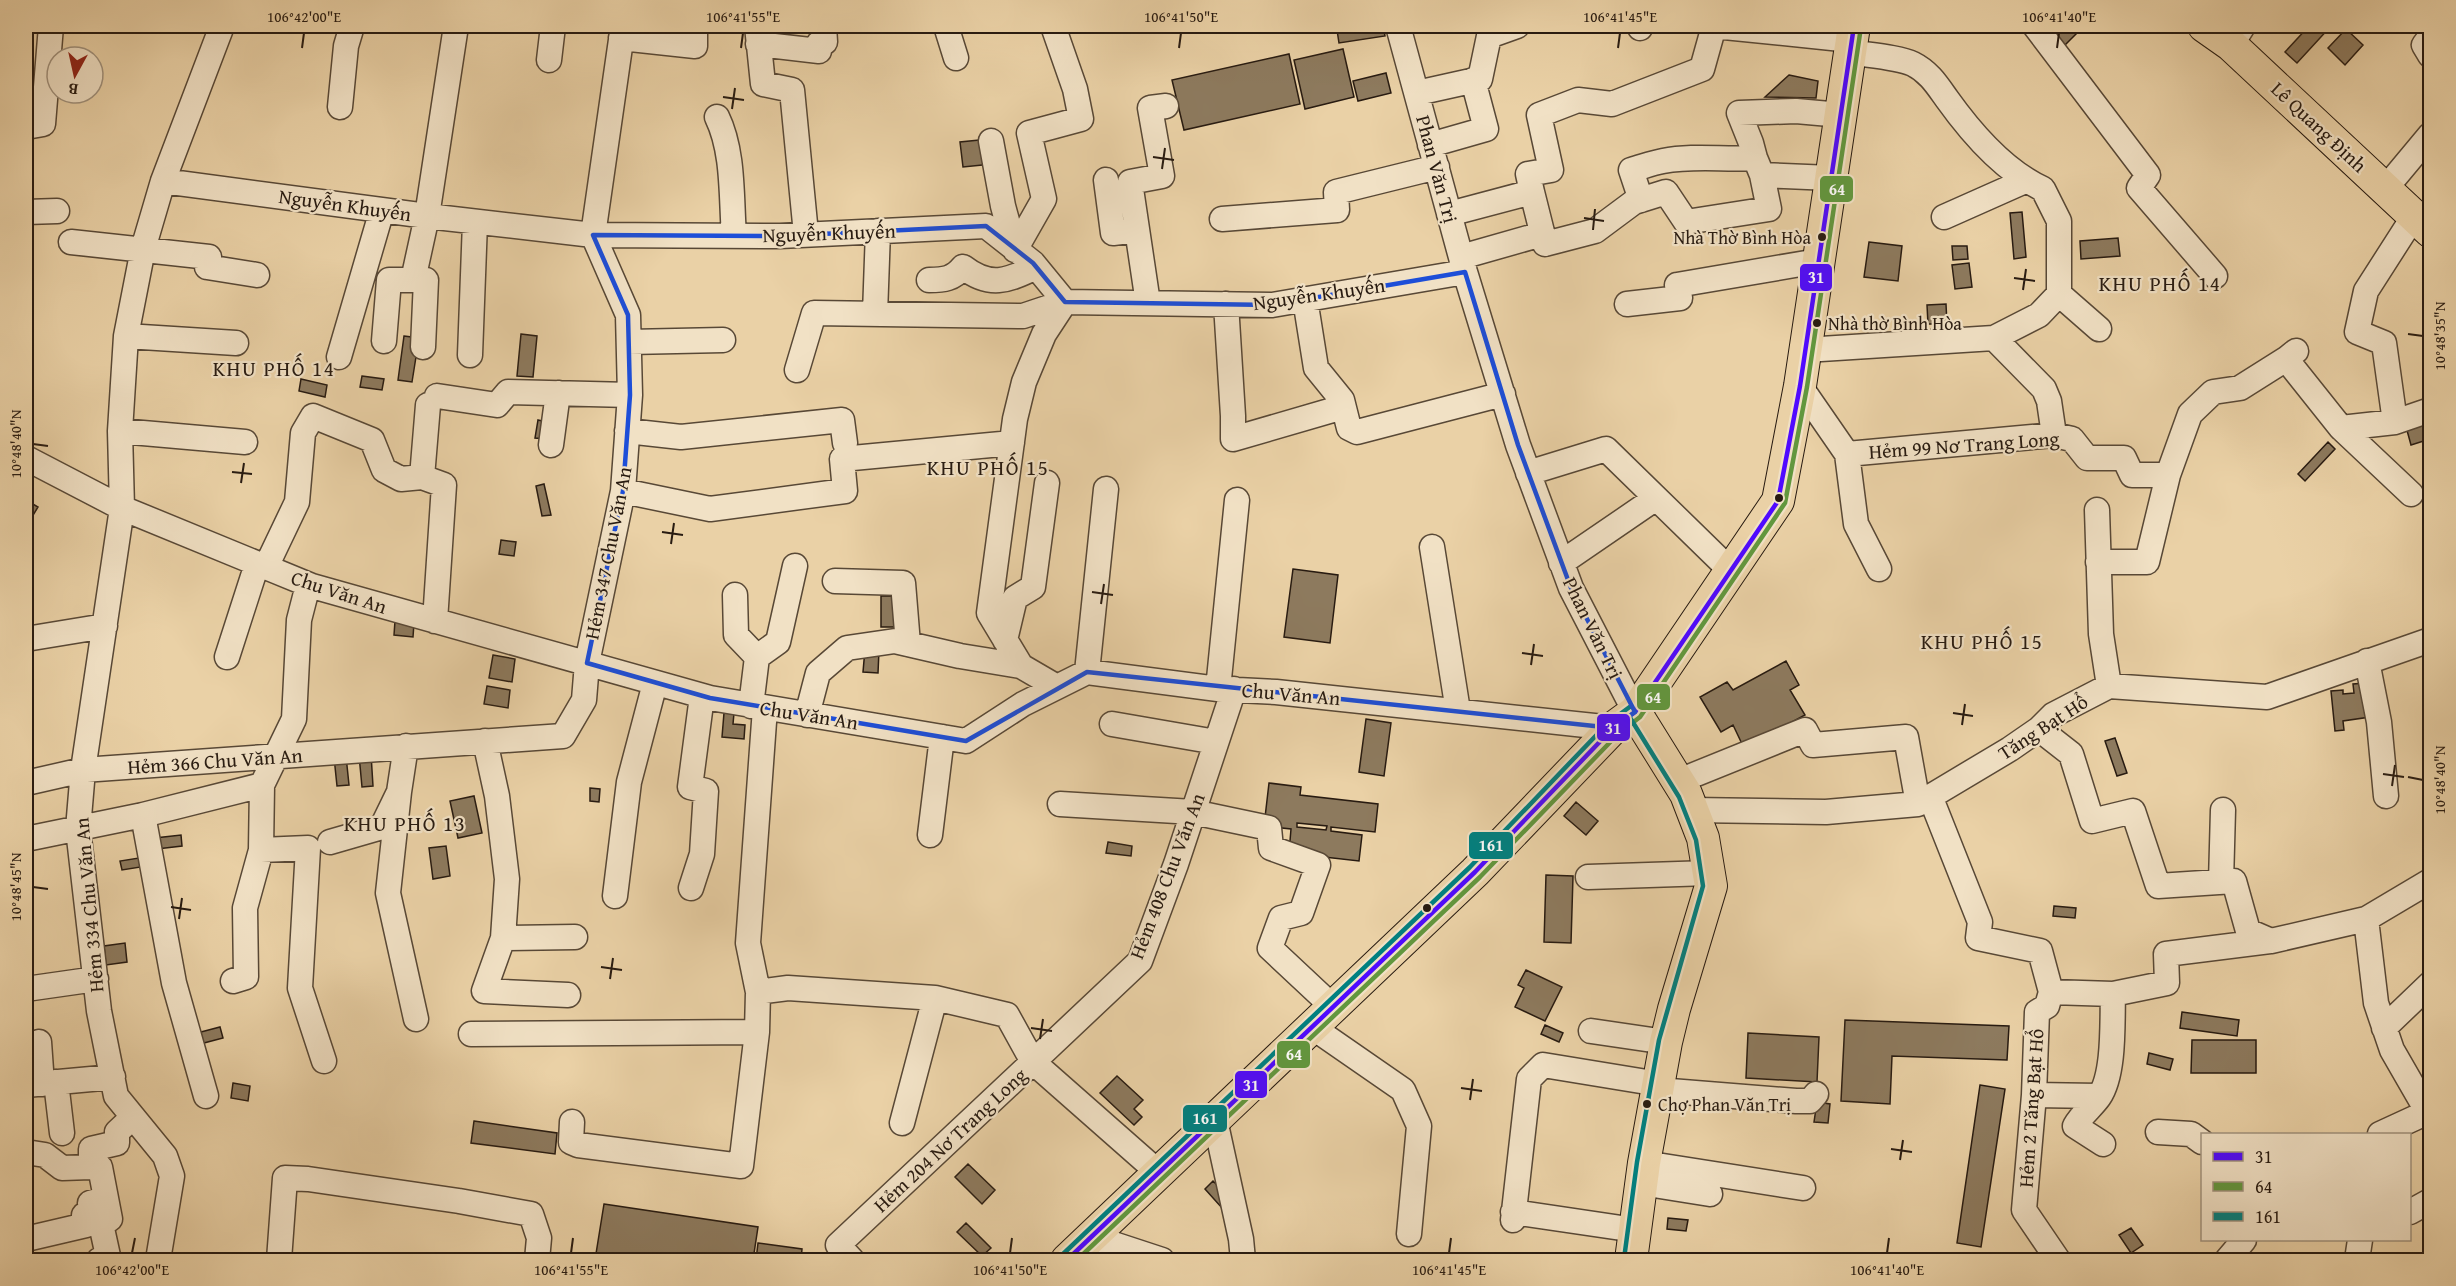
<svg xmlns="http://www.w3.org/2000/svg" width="2456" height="1286" font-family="'Gentium Book Plus',serif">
	<rect width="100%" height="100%" fill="#ead1a6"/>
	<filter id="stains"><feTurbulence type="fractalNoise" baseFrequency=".00333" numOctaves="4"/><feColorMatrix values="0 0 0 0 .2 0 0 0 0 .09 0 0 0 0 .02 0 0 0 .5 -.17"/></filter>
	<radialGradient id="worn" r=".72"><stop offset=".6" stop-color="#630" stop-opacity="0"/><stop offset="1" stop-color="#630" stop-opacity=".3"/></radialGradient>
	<path fill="#8d7a5e" stroke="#281b11" stroke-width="1.5" fill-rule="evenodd" d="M1336,26h32l-31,4z
		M1368,26h15l2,10 -46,7 -2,-13z
		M2051,26h27l3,3 -21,21 -11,-11 7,-8z
		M2309,26h22l-34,37 -12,-11z
		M2346,29l17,16 -18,20 -17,-17z
		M1343,49l11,48 -49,12 -11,-49z
		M1289,54l11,50 -116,26 -12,-50z
		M1386,73l5,20 -33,8 -5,-20z
		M1789,75l29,6 -2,17 -51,-1z
		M989,139l3,25 -29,3 -3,-25z
		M2022,212l4,45 -12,2 -4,-46z
		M2118,238l2,18 -39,3 -1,-18z
		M1869,242l33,4 -4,35 -34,-4z
		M1952,246h15l1,13 -15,1z
		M1969,263l3,24 -17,2 -3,-24z
		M1946,304l1,20h-19l-1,-19z
		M521,334l16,2 -4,41 -16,-1z
		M404,336l15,2 -7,44 -14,-2z
		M362,376l22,3 -2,11 -22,-3z
		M301,379l26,6 -2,12 -26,-6z
		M2430,415v24l-19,6 -6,-22z
		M538,420l9,2 -2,17 -10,-1z
		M2328,442l7,7 -30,32 -7,-7z
		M544,484l7,31 -9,1 -6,-30z
		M26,500l12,7 -6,10 -6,-4z
		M501,540l15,2 -2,14 -15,-2z
		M1293,569l45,6 -8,68 -46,-6z
		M881,596h16v31h-16z
		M395,621l19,2 -1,14 -19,-2z
		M865,649l14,1 -1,23 -15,-1z
		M493,655l22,4 -3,23 -23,-4z
		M1786,661l13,24 -9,5 15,25 -61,33 -11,-23 -12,7 -21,-35 27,-15 6,8z
		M2366,683l4,34 -27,4 1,9 -9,1 -4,-40 12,-1v4l11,-1 -1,-9z
		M2430,683v23h-1l-3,-22z
		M487,686l23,4 -2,18 -24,-4z
		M724,713h10l-1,11 12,1 -1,14 -22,-2z
		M1366,719l25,4 -7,53 -25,-4z
		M2115,738l12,35 -10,3 -12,-35z
		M371,754l2,32 -11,1 -3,-32z
		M346,756l3,29 -12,1 -3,-29z
		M1269,783l32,4 -1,8 78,9 -3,28 -44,-5v4l31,4 -3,26 -70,-8 2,-24 -27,-3zM1297,823l30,3 -1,4 -29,-3z
		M590,788l10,1 -1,13 -9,-1z
		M474,796l8,37 -24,5 -8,-37z
		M1576,802l22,19 -12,14 -22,-19z
		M181,835l1,11 -25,3 -2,-11z
		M1108,842l24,4 -1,10 -25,-3z
		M446,846l4,30 -17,3 -4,-31z
		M145,857l2,9 -25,4 -2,-9z
		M1546,875l27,1 -2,67 -27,-1z
		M2054,906l22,2 -1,10 -22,-2z
		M125,943l2,19 -21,3 -2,-19z
		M1526,970l36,17 -17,34 -30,-14 9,-19 -6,-3z
		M2182,1012l57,8 -2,16 -57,-8z
		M1845,1020l164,6 -2,34 -115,-4 -2,48 -49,-3z
		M1545,1025l18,8 -4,9 -18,-8z
		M220,1027l3,11 -23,6 -3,-11z
		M1748,1033l71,4 -2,45 -71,-4z
		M2192,1040h64v33h-65z
		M2149,1053l24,6 -3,11 -23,-6z
		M1117,1076l26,24 -9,9 8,8 -8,8 -34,-32z
		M233,1083l17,3 -2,15 -17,-3z
		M1980,1085l25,4 -24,158 -24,-4z
		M1817,1102l13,2 -2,19 -14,-1z
		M474,1121l83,12 -2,21 -84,-11z
		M968,1164l27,26 -13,14 -27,-27z
		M1213,1181l8,8 1,19 -17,-19z
		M604,1204l154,23 -5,33h-158z
		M1668,1218l20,2 -2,11 -19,-2z
		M966,1223l25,25 -9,8 -25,-24z
		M2131,1228l12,17 -12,8 -12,-18z
		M758,1243l44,6 -1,11h-45z"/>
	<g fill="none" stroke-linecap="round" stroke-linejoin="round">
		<g stroke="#584836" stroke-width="27">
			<path id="minor" d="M757,26l6,58 29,6 14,144
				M946,26l10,32
				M1398,26l67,246 53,173 53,143 64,124
				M1639,26l1,2
				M2035,26l113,149 -9,13 76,88
				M2430,37l-6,8 6,10
				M621,38l74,8v-20
				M758,44l61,7v-8l6,-1 -1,-16
				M2231,45l12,-19
				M549,60l4,-34
				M1417,93l63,-14 9,-43 28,-10
				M340,107l6,-61 6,-20
				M717,117c17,35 14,80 17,119
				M26,127l17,-3 8,-98
				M991,141l12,65 12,44
				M1430,145l56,-16 -13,-49
				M1755,158l-4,-15 -12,-30 57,-2 45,4
				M1106,180l7,53 24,-3
				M163,181l264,35 166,19 187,1 206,-10 47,37 32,39 207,3 193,-33
				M2385,189l45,-54
				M1532,192l13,52 50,-13 39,-29 32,-10 20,30 83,-13 -7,-34
				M1641,200l-10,-30c11,-3 21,-7 32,-9 31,-6 61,-1 92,-3l7,17 69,3
				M26,212l31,-1
				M1449,214l83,-22 -4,-18 23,-4 -12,-55 39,-15 34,4 90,-35 12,-43 137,14
				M1944,217l81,-36
				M1222,219l115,-9 -1,-18 101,-25
				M71,242l138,15 -2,10 50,8
				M1015,250l29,-51 -15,-66 52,-14 -6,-30 -22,-63
				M1461,257l81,-23
				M929,280c15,0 24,-1 34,-13 27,21 44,14 73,0
				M2059,294l40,35
				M1305,299l11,69 26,32 7,28 8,4 146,-38
				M1148,303l-18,-121 32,-6 -12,-68 16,-2
				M1226,304l7,112v23l110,-32
				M1627,304l53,-6 -3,-13 141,-24
				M875,314l3,-83
				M126,336l110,7
				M1994,338l50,51 5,12 5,34
				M384,341l5,-61h24
				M629,342l94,-2
				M423,347l3,-67h-13l14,-64 29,-190
				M1805,350l189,-12 45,-23 20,-21v-73l-16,-32c-39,-18 -71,-55 -96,-90 -10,-14 -18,-27 -34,-35 -14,-7 -47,-9 -64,-12
				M2296,351l-10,8 55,69 54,-6 35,-12
				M470,355l5,-133
				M339,357l43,-147
				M797,370l17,-57 209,3 42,-14
				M1800,386l47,68 9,70 23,45
				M437,396l60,9 11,-13 122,3
				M428,405l-6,72 22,8 -9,136
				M2395,422l-11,-79 -27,-11 9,-41 48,-75
				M2341,428l70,66
				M120,431l125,11
				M627,431l54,6 161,-17 3,23
				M551,445l7,-52
				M1847,454l207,-19 18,4 15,19h37l8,17h36
				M26,458l96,50 190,78 398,112 256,43 57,-37 64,-32 131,17 58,3 337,36
				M1528,473l78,-24 125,122
				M623,491l87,18 135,-18 -3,-32 170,-16
				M2097,510l4,124 8,52
				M1432,547l26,164
				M2098,562h49l21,-87 22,-61 23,-22 27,-4 46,-29
				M1561,563l95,-65
				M266,567l31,-65 6,-69 10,-17 59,24 12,30 17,9 21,-2
				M835,581l68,2 5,61
				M308,585l-9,35 -5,99 -32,66 -1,65 47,-2 -8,140 24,73
				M735,595l1,40 21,22
				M26,639l79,-13
				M1005,640l10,-42 18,-11 14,-104
				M227,657l30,-93
				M2367,661l12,61 7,74
				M1087,672l19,-183
				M1057,687l-36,-21 -32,-53 26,-194 9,-37 20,-48 21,-32
				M1218,689l19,-189
				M751,706l6,-49 21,-15 17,-76
				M807,715l11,-42 29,-25 48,-7 65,15 61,10
				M1112,724l104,18
				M2039,729l32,25 21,67 41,-10 25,75 76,-5 14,50 23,10 95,-22 64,-38
				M485,741l12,55 10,83 -4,59
				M1679,781l126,-51 8,15 93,-8 12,67
				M26,783l57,-13 480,-34 21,-36 3,-37 36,-172 7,-96 -2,-80 -35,-80 30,-209
				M399,792l-11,101 28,126
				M1930,796l50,126 -2,16 62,13 11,41 -4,14 -10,6 -3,83 -10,115 34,50
				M1060,804l133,8 76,16 2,20 47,17 -17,48 -20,5 -11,30 63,59
				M1692,810l134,2 92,-8 92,-55 29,-20 14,-14 56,-29 158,11 163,-57
				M143,815l119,-30
				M930,835l12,-98
				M26,839l117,-24 31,168 32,113
				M330,842l52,-15 17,-35 7,-46
				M1588,877l121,-4
				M2221,882l2,-72
				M691,888l11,-34 4,-63 -16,-4 12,-91
				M615,896l14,-114 26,-99
				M2366,919l10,84 16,47 38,66
				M233,981l13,-4 -1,-69 16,-58
				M26,989l70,-10
				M758,992l-10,-49 17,-235
				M2051,992l62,2c-1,27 2,80 -14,103 -7,10 -17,17 -24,29l28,18
				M2113,994l54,-11 -1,-29 104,-13
				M568,995l-84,-4 19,-53 72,-1
				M1312,1027l91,63 16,36 -10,108
				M2384,1028l46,-44
				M1591,1031l75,11
				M471,1034l286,-2
				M39,1042l3,42
				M56,1082l6,51
				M26,1085l87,-8
				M1658,1090l138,11h14l6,-7
				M2034,1095l65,1
				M1215,1120l26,119 2,21
				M572,1122l-1,20 7,3 163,21 16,-134 1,-40 30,-4 147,10 72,17 26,47 107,-101 36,-97 58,-175
				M902,1123l33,-125
				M2158,1132l33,2 11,8
				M2380,1134l50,-23
				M26,1152l19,3 17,13 29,-1v-18l26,-6v-11l16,-15
				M1644,1163l159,25
				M91,1167h9l10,52 -9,5 7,32 -9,4
				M1641,1183l69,11
				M1513,1212l122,18
				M2410,1212l20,-11
				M1513,1220l16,-141 14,-14 116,19
				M1092,1237l70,23
				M26,1239l60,-14 -2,-10 7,-3 -1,-9 16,-4
				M158,1260l14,-84 -7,-20 -49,-60 -17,-85 -21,-182 5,-59 39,-262 -2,-77 6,-95 17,-87 20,-68 59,-155
				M279,1260l6,-82 23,1 151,22 72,13 8,24 -2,22
				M852,1260l-14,-15 195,-183 126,111
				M2227,1260l17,-20
				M2357,1260l3,-20"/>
		</g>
		<g stroke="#281b11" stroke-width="34">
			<path id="major" d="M2204,26l27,19 199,186
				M1067,1260l408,-388 138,-144 22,-16 143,-211 22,-115 54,-360
				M1631,1260l13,-97 22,-121 8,-33 37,-123 -8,-48 -17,-44 -51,-82"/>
		</g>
		<use href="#minor" stroke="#f1e1c5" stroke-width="24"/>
		<use href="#major" stroke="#ead1a6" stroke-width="32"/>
		<g stroke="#f1e1c5" stroke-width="9">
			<path id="bus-1" d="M1067,1260l408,-388 138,-144 22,-16 143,-211 22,-115 54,-360"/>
		</g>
		<g stroke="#f1e1c5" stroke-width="9">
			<path id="bus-2" d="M1077,1260l403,-383 138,-143 22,-17 145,-214 22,-116 54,-360"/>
		</g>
		<g stroke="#f1e1c5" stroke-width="9">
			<path id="bus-3" d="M1062,1255l408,-388 138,-144 23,-17
				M1624,1259l13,-97 22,-122 44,-154 -7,-46 -17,-43 -50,-81"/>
		</g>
		<use href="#bus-1" stroke="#4f0aff" stroke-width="4.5"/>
		<use href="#bus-2" stroke="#62973e" stroke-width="4.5"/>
		<use href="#bus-3" stroke="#008080" stroke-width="4.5"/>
	</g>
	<path fill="none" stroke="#1d4ed8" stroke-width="4.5" stroke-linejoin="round" d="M986,226l47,37 32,39 207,3 193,-33 53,173 53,143 64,124 -22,16 -526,-56 -121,69 -256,-43 -123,-35 36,-172 7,-96 -2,-80 -35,-80 187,1z"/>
	<path fill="none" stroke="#281b11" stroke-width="2" d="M302,48l2,-15M741,48l2,-15M1179,48l2,-15M1618,48l2,-15M2057,48l2,-15M723,97l21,3M732,109l3,-21M1153,157l21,3M1162,169l3,-21M1584,218l20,3M1593,230l2,-21M2014,278l21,3M2023,290l3,-21M2408,334l15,2M33,444l15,2M232,472l20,2M241,483l3,-20M662,532l21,3M671,544l3,-21M1092,592l21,3M1101,604l3,-20M1522,653l21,3M1531,665l3,-21M1953,713l20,3M1962,725l3,-21M2383,774l21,3M2408,777l15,3M2392,786l3,-21M33,887l15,2M171,907l20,3M179,919l3,-21M601,967l21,3M610,979l3,-21M1031,1028l21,3M1040,1039l3,-20M1461,1088l21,3M1470,1100l3,-21M1891,1149l21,3M1900,1160l3,-20M132,1253l3,-15M571,1253l2,-15M1010,1253l2,-15M1449,1253l2,-15M1887,1253l2,-15"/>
	<g fill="#281b11" stroke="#f1e1c5" stroke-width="2">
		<circle cx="1822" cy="237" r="5"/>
		<circle cx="1817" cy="323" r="5"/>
		<circle cx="1779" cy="498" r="5"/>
		<circle cx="1427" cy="908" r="5"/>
		<circle cx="1647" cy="1104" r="5"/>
	</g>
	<g text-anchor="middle" stroke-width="4.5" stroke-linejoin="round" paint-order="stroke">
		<g font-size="18" fill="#281b11" stroke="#f1e1c5" text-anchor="start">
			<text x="1811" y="244" text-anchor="end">Nhà Thờ Bình Hòa</text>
			<text x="1828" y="330">Nhà thờ Bình Hòa</text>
			<text x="1658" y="1111">Chợ Phan Văn Trị</text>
		</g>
		<g font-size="20" fill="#281b11" stroke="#f1e1c5">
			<text transform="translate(2319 127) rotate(43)" y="7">Lê Quang Định</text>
			<text transform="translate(1437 169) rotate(75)" y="7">Phan Văn Trị</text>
			<text transform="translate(345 205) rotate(8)" y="7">Nguyễn Khuyến</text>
			<text transform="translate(829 233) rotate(-2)" y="7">Nguyễn Khuyến</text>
			<text transform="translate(1319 294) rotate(-8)" y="7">Nguyễn Khuyến</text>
			<text transform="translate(1964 445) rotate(-4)" y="7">Hẻm 99 Nơ Trang Long</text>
			<text transform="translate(608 553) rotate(-79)" y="7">Hẻm 347 Chu Văn An</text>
			<text transform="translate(339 592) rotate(18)" y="7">Chu Văn An</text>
			<text transform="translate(1593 628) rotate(64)" y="7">Phan Văn Trị</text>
			<text transform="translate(1291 694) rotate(5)" y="7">Chu Văn An</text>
			<text transform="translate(809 715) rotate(9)" y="7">Chu Văn An</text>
			<text transform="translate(2043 727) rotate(-33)" y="7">Tăng Bạt Hổ</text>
			<text transform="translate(215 761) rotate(-4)" y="7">Hẻm 366 Chu Văn An</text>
			<text transform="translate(1167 876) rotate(-69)" y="7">Hẻm 408 Chu Văn An</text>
			<text transform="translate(89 905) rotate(-95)" y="7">Hẻm 334 Chu Văn An</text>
			<text transform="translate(2031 1108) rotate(-86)" y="7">Hẻm 2 Tăng Bạt Hổ</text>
			<text transform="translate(950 1140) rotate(-43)" y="7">Hẻm 204 Nơ Trang Long</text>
		</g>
		<g font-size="21" letter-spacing="1.5" fill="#281b11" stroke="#f1e1c5">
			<text x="2160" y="291">KHU PHỐ 14</text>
			<text x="274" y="376">KHU PHỐ 14</text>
			<text x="988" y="475">KHU PHỐ 15</text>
			<text x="1982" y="649">KHU PHỐ 15</text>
			<text x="405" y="831">KHU PHỐ 13</text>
		</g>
	</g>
	<g stroke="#f1e1c5" stroke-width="2">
		<rect x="1819" y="175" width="35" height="28" rx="6" fill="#62973e"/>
		<rect x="1799" y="263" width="34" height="29" rx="6" fill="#4f0aff"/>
		<rect x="1636" y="683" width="35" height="28" rx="6" fill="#62973e"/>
		<rect x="1596" y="713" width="35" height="29" rx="6" fill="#4f0aff"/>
		<rect x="1468" y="831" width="46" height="29" rx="6" fill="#008080"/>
		<rect x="1276" y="1040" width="35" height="29" rx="6" fill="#62973e"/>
		<rect x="1234" y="1070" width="34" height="29" rx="6" fill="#4f0aff"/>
		<rect x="1182" y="1104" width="46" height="29" rx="6" fill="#008080"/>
	</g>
	<g font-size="16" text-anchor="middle" font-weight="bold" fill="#fff">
		<text x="1837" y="195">64</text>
		<text x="1816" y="283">31</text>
		<text x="1653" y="703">64</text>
		<text x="1613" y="734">31</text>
		<text x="1491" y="851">161</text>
		<text x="1294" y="1060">64</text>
		<text x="1251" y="1091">31</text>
		<text x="1205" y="1124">161</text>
	</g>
	<rect width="2456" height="1286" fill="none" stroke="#ead1a6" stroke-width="66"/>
	<rect x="2201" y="1133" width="210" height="108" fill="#f1e1c5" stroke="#a1927d" stroke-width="1.5"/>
	<rect x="2213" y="1152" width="30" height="9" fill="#4f0aff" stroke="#a1927d" stroke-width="1.5"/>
	<text x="2255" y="1163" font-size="18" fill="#281b11">31</text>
	<rect x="2213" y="1182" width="30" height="9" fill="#62973e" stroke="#a1927d" stroke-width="1.5"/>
	<text x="2255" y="1193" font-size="18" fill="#281b11">64</text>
	<rect x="2213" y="1212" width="30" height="9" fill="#008080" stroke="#a1927d" stroke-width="1.5"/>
	<text x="2255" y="1223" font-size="18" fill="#281b11">161</text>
	<g transform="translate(75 75) rotate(188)"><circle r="28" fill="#f1e1c5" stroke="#a1927d" stroke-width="1.5"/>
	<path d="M0-4.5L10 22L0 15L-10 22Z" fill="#8f2418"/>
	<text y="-9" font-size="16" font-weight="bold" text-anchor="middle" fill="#281b11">B</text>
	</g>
	<rect x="33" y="33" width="2390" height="1220" fill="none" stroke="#281b11" stroke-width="2"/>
	<g font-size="15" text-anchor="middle" fill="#281b11">
		<text x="304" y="22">106°42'00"E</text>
		<text x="743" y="22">106°41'55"E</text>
		<text x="1181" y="22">106°41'50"E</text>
		<text x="1620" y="22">106°41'45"E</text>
		<text x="2059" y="22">106°41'40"E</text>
		<text transform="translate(2440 336) rotate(-90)" y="5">10°48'35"N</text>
		<text transform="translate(16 444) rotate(-90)" y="5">10°48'40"N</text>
		<text transform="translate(2440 780) rotate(-90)" y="5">10°48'40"N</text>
		<text transform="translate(16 887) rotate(-90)" y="5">10°48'45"N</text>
		<text x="132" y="1275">106°42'00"E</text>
		<text x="571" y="1275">106°41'55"E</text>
		<text x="1010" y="1275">106°41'50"E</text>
		<text x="1449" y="1275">106°41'45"E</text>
		<text x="1887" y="1275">106°41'40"E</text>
	</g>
	<rect width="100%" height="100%" filter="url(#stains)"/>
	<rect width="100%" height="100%" fill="url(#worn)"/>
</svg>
